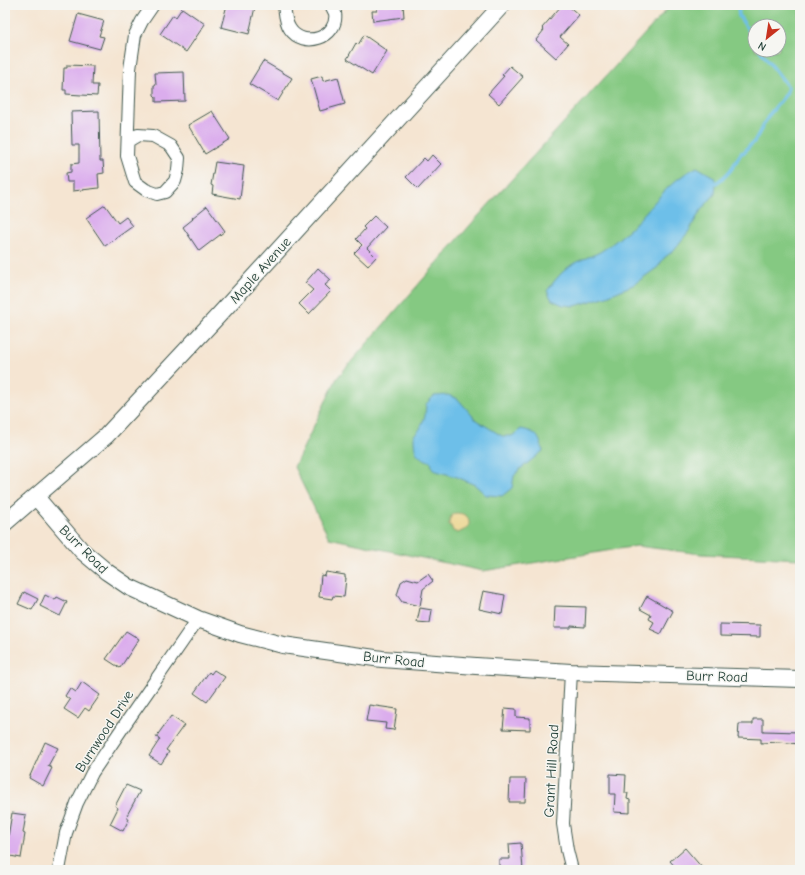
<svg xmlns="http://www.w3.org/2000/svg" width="805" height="875" font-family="'Comic Neue',sans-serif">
	<rect width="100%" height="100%" fill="#f6f6f2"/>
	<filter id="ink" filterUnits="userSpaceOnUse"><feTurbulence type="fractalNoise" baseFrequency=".025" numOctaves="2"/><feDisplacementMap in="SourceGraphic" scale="8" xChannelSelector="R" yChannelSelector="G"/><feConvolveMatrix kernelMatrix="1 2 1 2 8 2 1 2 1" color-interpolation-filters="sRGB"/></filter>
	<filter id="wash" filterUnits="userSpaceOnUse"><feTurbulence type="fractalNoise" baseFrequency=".012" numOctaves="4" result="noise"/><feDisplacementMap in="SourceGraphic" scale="16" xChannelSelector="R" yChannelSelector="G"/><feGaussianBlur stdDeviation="0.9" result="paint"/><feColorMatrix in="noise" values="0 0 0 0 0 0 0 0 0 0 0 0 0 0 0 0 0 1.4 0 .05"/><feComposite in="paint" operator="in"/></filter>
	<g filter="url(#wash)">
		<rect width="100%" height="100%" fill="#f5e5d2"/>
		<path fill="#85c982" stroke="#52835b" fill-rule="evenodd" d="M671,5h129v554l-99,-5 -64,-8 -154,25 -154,-33 -35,-71 43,-89 135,-155zM755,26h24v24h-24z"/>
		<path fill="#eeda9e" stroke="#868c69" d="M455,513c10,0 17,4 13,15l-10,5 -5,-2 -2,-5 -2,-1c0,-6 1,-8 6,-12z"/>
		<path fill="#6dbfe9" stroke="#467e8e" d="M697,167l17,10 2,6 -1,11 -14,16 -12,21 -16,20 -9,7 -6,9 -25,18 -26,11 -32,10 -12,-1 -11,-5 -5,-9c5,-7 11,-15 18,-21 10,-10 24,-12 35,-18 8,-5 16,-11 23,-17 26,-22 42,-53 74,-68z
			M448,395l10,4 18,21 26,16h10l9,-7c16,3 18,7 22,22l-24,19 -5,6 -2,12 -10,8 -16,-1 -11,-10 -18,-8 -24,-7 -2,-8c-16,-6 -17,-10 -17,-27l6,-6 5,-13 1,-12 8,-8z"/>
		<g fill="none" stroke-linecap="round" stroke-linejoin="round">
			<path stroke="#6dbfe9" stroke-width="3.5" d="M738,5l1,11 16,24
				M716,183c14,-9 17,-16 25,-30l4,-1 3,-5 6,-5 15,-27 17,-21 2,-7 -28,-37"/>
		</g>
		<g id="blocks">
			<path fill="#dbaded" d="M227,5h19l9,2 -6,27 -28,-7z
				M376,5h27l1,12 -31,4 -1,-10h5z
				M562,5h5l12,10 -19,22 8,7 -12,14 -20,-18 8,-10 -2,-2z
				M182,8l23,16 -19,28 -26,-18 13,-19 3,2z
				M78,14l26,7 -5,15 5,1 -4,12 -30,-8z
				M364,35l23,16 -15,24 -25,-16 9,-16 2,2z
				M263,61l29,17 -14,23 -29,-17z
				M67,65l26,1 -1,19h6l-1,11 -31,-2v-4h-3l1,-22h3z
				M510,66l13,11 -24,27 -11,-10 16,-18 -2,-1z
				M184,72l1,29 -29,1v-5l-2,-2v-10h2l-1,-12z
				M322,76l1,5 15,-4 7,27 -25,7 -9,-32z
				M99,111l1,50h3l1,12 -6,1 1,14 -26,3v-9h-6l-1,-9 5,-1v-8l8,-1v-18h-7l-1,-33z
				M212,111l18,28 -25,15 -17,-29z
				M432,155l9,9 -23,25 -12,-12 18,-19 3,3z
				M215,162l29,4 -4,33 -28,-5 1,-8 -2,-1z
				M105,205l13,18 8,-6 7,9 -28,20 -19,-28z
				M207,206l18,25 -26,20 -16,-24 10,-8 -1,-1z
				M374,216l12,11 -19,21 9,9 -8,9 -14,-13 8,-8 -6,-6 9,-10 -2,-2z
				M318,268l13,12 -6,5 6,6 -22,23 -10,-10 14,-14 -8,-7z
				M326,572l19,3v3h1l-2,19 -11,-1 -1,3 -13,-2 2,-22 4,1z
				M428,574l5,7 -10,8 -3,17 -18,-4 -5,-7 4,-13 6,-4 11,3z
				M483,591l22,4 -3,19 -23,-5z
				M24,592l14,7 -6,11 -14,-6z
				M45,595l10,5 2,-3 10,5 -7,14 -20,-10z
				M647,596l26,15 -12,23 -11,-5 4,-7 -5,-3 2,-4 -11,-6z
				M555,606l31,1 -1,20 -14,-1v2h-17z
				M420,608l12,2 -2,13 -13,-1z
				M720,624l40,1v12l-40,-1z
				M126,631l13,8 -19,29 -14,-9z
				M214,670l11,7 -18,25 -13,-9 15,-21 2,2z
				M82,682l18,13 -11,16 -4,-3 -7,10 -14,-9 6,-9 -5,-4 5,-8 6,4z
				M369,705l28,4 -3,21 -9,-1 1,-6 -20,-2z
				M505,708l11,1v8l14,1v12l-27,-1z
				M171,716l13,9 -18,25 3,2 -8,12 -12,-8 11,-17 -4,-2z
				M753,719h10v12l37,1 -1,12 -20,-2 -18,1v-4l-23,-1 1,-14h14z
				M45,742l13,6 -10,18 4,2 -9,18 -14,-8z
				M610,774l16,1 -1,18h3l-1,6 3,1v13l-16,-1 1,-18h-5z
				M510,779h16l-1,23h-16z
				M126,785l14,6 -14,26 3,2 -6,12 -13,-7 8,-16 -3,-2z
				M12,813l14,2 -3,18 2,1 -4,24 -16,-3z
				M521,843l2,27h-12v-2l-12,1v-10h11l-1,-15z
				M685,848l19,22h-26l-8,-9z"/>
		</g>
	</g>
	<g filter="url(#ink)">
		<use href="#blocks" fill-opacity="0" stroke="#3f564c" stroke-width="1"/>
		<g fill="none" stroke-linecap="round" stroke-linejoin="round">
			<g stroke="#3f564c" stroke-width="14">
				<path id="street" d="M284,5c1,8 1,17 6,24 13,20 49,9 45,-16 -1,-2 -3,-6 -4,-8
					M128,141l10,-6 15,1 18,10 8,12 -1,12 -3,11 -10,11 -8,2 -11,-4 -11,-8 -8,-26 3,-87 5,-34 7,-14 11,-16
					M571,672l-8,152 4,26 5,20
					M59,870l7,-37 11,-30 15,-30 29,-43 77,-111"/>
			</g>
			<g stroke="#3f564c" stroke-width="18">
				<path id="secondary" d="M36,497l46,54 25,21 22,15 69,32 42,15 43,11 99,14 94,7 95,6 229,7
					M5,523l101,-87 112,-120 284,-311"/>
			</g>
			<use href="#street" stroke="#fff" stroke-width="12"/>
			<use href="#secondary" stroke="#fff" stroke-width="16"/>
		</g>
	</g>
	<g text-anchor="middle" stroke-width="3" stroke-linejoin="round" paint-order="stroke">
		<g font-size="14" fill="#1f3d34" stroke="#f6f6f2">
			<text transform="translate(260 270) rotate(-48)" y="5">Maple Avenue</text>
			<text transform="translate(84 549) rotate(45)" y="5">Burr Road</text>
			<text transform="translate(394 659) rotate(6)" y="5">Burr Road</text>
			<text transform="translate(717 676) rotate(2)" y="5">Burr Road</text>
			<text transform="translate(104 731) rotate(-57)" y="5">Burnwood Drive</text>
			<text transform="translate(551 771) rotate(-87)" y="5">Grant Hill Road</text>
		</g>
	</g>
	<rect width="805" height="875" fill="none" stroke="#f6f6f2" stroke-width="20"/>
	<g transform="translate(767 38) rotate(210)"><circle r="19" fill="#f6f6f2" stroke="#a0aca6"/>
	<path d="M0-3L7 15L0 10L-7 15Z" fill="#c8321e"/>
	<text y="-6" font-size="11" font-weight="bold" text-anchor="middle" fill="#1f3d34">N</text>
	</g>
</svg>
